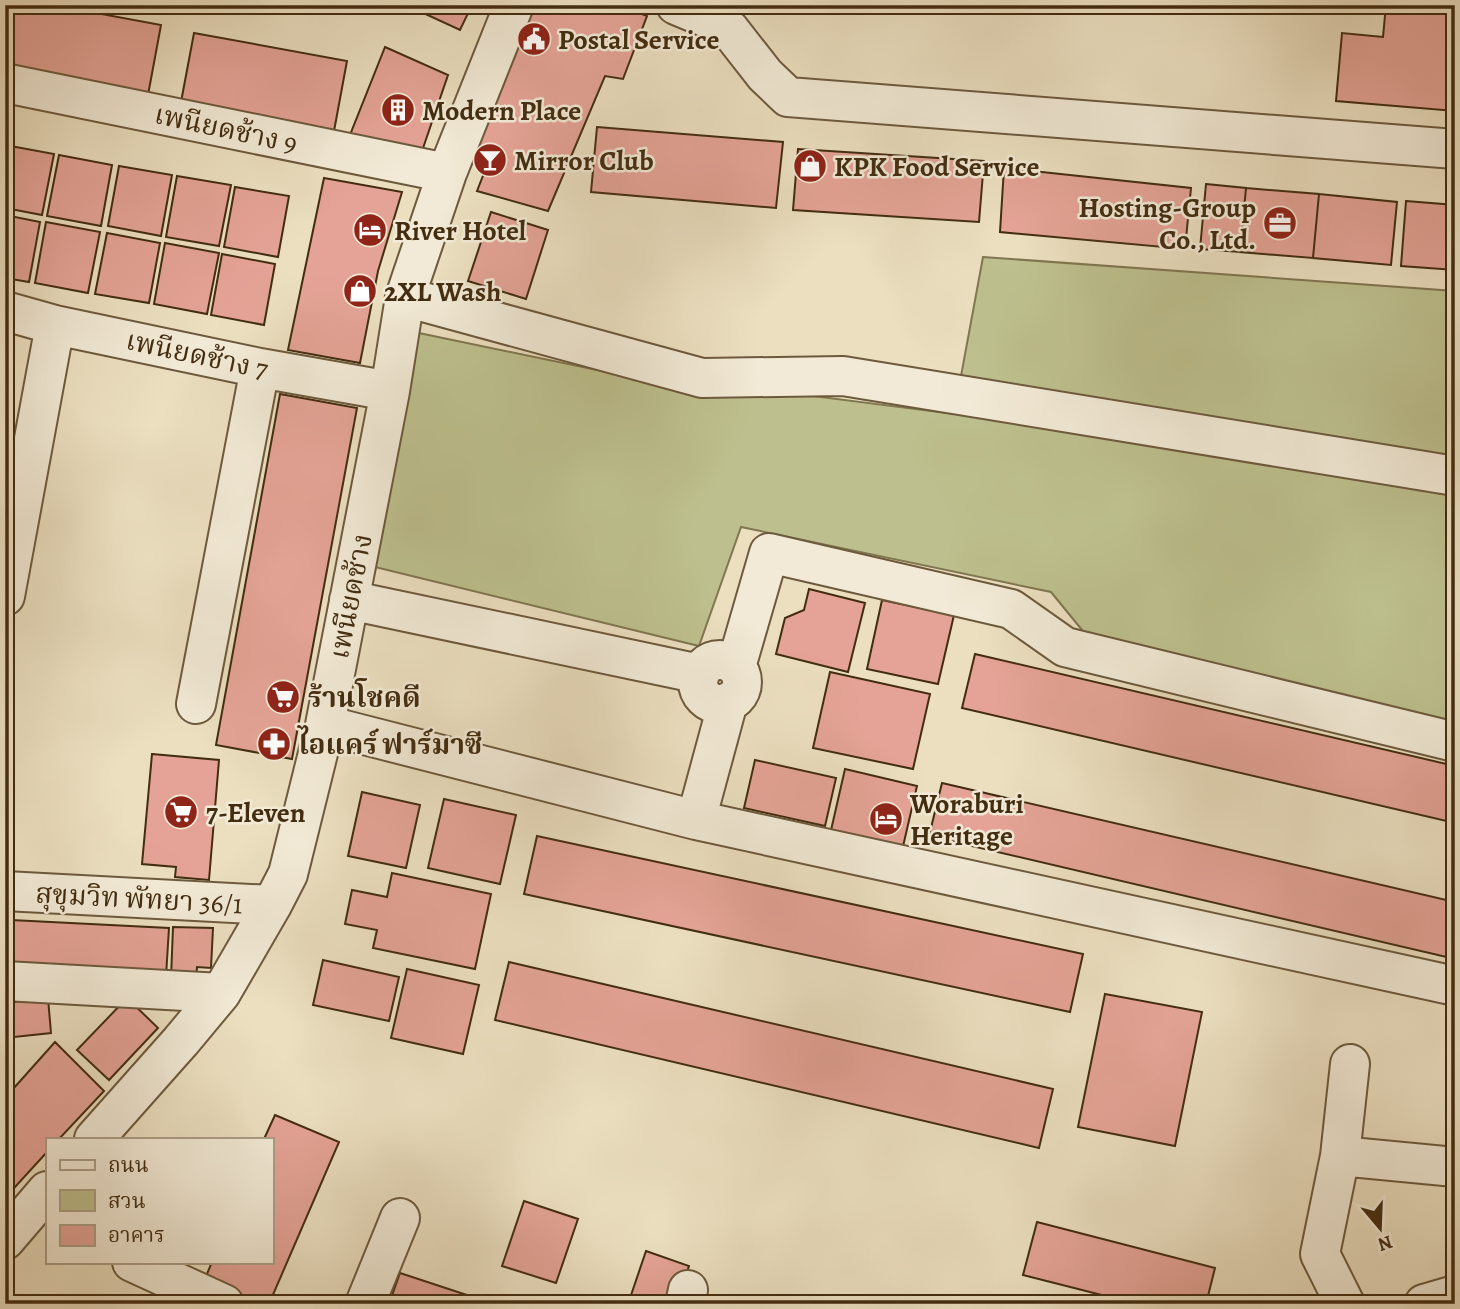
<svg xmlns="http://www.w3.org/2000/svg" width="1460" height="1309" font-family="Alegreya,'Noto Serif Thai',serif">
	<rect width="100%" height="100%" fill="#ebdfc0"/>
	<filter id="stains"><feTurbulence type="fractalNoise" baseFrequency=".00286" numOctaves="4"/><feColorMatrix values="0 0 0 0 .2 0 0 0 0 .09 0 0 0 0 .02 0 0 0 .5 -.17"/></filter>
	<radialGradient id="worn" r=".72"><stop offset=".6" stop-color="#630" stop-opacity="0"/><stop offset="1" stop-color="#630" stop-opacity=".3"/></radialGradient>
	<path fill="#bdc08e" stroke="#807650" stroke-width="2" d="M983,257l472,34v422l-2,10 -362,-82 -40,-49 -310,-65 -42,119 -324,-79 39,-235 289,60 63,-2 188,24z"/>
	<path fill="#e4a396" stroke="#432d11" stroke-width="2" d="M9,5h44l108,20 -13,70 -143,-26v-44z
		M406,5h66l-12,25z
		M532,5h87l28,11 -24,63 -18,-3 -57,135 -71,-20 9,-23 -16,-6z
		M1386,5h69v106l-119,-10 6,-68 41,4z
		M194,33l153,28 -13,70 -153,-29z
		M385,47l63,28 -28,82 -74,-12z
		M597,127l186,15 -7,66 -185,-16z
		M5,145l49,9 -12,61 -37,-7z
		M798,149l186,12 -5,61 -186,-12z
		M59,155l53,10 -11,61 -54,-10z
		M119,166l53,9 -11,61 -53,-10z
		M1004,168l187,20 -6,61 -185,-17z
		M177,176l54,9 -12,61 -53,-9z
		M324,178l78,14 -24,79 -18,92 -72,-13z
		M1206,184l40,4 -6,64 -40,-3z
		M235,187l54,9 -11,61 -54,-10z
		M1246,188l73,6 -6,64 -73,-6z
		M1319,194l78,8 -6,63 -78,-7z
		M1406,201l49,4v65l-54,-4z
		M491,212l57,18 -22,69 -58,-18z
		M5,215l35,7 -11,60 -24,-4z
		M46,222l54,10 -12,61 -53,-10z
		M107,233l53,10 -11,60 -54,-9z
		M165,243l54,10 -12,61 -53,-10z
		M222,254l53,10 -11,61 -53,-10z
		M280,394l77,14 -65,351 -76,-14z
		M809,589l56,14 -17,69 -72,-18 9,-36 19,-8z
		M882,600l72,15 -16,69 -71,-15z
		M975,654l480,112v57l-493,-115z
		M830,672l100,22 -17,75 -100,-21z
		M152,754l67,6 -10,120 -34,-3 1,-10 -34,-3z
		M755,760l81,18 -11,48 -81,-18z
		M845,769l72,17 -16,69 -72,-16z
		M942,783l513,119v57l-526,-123z
		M362,792l58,13 -14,63 -58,-12z
		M444,799l72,16 -16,69 -72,-16z
		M537,836l546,118 -13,58 -546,-118z
		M392,873l99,21 -16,75 -102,-21 4,-18 -32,-6 7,-34 35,7z
		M11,920l158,8 -3,48 -158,-9z
		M173,927l40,1 -2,40 -14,-1 -1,12 -25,-1z
		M323,960l76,17 -10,44 -76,-16z
		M509,962l544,127 -14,59 -544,-128z
		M407,969l72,16 -16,69 -72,-16z
		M1105,994l97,18 -27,134 -97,-19z
		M48,998l3,35 -46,5v-35z
		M127,998l31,30 -49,52 -32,-30z
		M55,1042l49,49 -45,48h-12v13l-42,46v-100z
		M275,1115l64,27 -70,162h-10l-55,-23 8,-19h59v-123h-7z
		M524,1201l54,18 -22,64 -54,-17z
		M1037,1222l178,46 -9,36h-69l-114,-29z
		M646,1251l43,15 -13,38h-48z
		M400,1273l85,28 -1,3h-95z
		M1018,1297l31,7h-33z"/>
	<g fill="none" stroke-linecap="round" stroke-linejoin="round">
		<g stroke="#6d5a3d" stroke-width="42">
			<path id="minor" d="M676,5l36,15 17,9 36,46 23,22 667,52
				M5,83l442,90
				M405,297l297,81 141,-2 612,100
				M5,311l50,14 205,43 130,23
				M5,596l50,-271
				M349,600l351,74
				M698 682a22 22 0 1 1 44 0a22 22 0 1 1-44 0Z
				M736,667l33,-114 242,56 54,38 390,95
				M196,704l64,-336
				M325,725l371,95 759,166
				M696,820l32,-118
				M5,891l267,14
				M5,981l216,12
				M94,1139l87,-98 40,-48 51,-88 16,-31 37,-149 65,-334 15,-94 42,-124 67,-168
				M1340,1156l115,11
				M5,1240l42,-49
				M132,1262l92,42
				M365,1304l35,-86
				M685,1304l3,-14
				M1345,1304l-25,-50 20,-98 10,-92
				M1424,1304l31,-9"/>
		</g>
		<use href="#minor" stroke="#f2ead6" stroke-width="38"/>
	</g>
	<defs>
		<g id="civic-disc" transform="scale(1.75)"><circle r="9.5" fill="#8f2418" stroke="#f2ead6"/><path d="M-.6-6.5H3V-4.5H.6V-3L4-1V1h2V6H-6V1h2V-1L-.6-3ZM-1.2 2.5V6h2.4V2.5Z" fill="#fff"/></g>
		<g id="building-disc" transform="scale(1.75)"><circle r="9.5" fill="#8f2418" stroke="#f2ead6"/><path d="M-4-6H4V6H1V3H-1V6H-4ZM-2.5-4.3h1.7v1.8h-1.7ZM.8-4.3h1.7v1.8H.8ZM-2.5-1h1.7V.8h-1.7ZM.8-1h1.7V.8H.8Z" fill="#fff"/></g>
		<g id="bar-disc" transform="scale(1.75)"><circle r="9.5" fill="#8f2418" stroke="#f2ead6"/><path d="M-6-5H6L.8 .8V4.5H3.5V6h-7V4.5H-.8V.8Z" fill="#fff"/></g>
		<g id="shop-disc" transform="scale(1.75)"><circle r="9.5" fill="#8f2418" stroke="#f2ead6"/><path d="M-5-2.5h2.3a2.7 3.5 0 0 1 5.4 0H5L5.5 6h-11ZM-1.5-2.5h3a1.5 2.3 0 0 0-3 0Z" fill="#fff"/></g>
		<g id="office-disc" transform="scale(1.75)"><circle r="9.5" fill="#8f2418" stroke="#f2ead6"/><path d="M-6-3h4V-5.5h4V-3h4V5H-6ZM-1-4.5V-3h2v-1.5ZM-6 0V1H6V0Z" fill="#fff"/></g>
		<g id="hotel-disc" transform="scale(1.75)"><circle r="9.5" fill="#8f2418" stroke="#f2ead6"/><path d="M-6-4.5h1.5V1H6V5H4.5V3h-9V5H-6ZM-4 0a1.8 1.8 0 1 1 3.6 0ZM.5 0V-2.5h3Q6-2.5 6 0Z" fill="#fff"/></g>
		<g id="supermarket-disc" transform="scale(1.75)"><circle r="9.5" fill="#8f2418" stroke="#f2ead6"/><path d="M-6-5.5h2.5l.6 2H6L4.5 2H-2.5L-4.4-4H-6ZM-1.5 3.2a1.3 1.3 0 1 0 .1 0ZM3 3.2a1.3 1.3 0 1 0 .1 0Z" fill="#fff"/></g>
		<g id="pharmacy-disc" transform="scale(1.75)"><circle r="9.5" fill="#8f2418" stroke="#f2ead6"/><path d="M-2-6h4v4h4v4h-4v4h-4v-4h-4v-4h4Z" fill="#fff"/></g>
	</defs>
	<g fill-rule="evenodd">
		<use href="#civic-disc" x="534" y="39"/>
		<use href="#building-disc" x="398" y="110"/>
		<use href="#bar-disc" x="490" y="160"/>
		<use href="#shop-disc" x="810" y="166"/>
		<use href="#office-disc" x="1280" y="223"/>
		<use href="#hotel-disc" x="370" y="230"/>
		<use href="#shop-disc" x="360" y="291"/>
		<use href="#supermarket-disc" x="283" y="697"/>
		<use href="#pharmacy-disc" x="274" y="744"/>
		<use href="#supermarket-disc" x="181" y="812"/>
		<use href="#hotel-disc" x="886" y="819"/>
	</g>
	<g text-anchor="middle" stroke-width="5" stroke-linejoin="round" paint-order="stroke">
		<g font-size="28" font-weight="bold" fill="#432d11" stroke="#f2ead6" text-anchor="start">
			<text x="558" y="49">Postal Service</text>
			<text x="422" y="120">Modern Place</text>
			<text x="514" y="170">Mirror Club</text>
			<text x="834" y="176">KPK Food Service</text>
			<text x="1256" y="217" text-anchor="end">Hosting-Group<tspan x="1256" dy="32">Co., Ltd.</tspan></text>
			<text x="394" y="240">River Hotel</text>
			<text x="384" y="301">2XL Wash</text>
			<text x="308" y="707">ร้านโชคดี</text>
			<text x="298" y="754">ไอแคร์ ฟาร์มาซี</text>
			<text x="910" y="813">Woraburi<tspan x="910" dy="32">Heritage</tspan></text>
			<text x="206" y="822">7-Eleven</text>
		</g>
		<g font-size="28" fill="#432d11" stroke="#f2ead6">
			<text transform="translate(226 128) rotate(12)" y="10">เพนียดช้าง 9</text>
			<text transform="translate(197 354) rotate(12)" y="10">เพนียดช้าง 7</text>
			<text transform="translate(350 596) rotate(-79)" y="10">เพนียดช้าง</text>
			<text transform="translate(139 898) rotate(3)" y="10">สุขุมวิท พัทยา 36/1</text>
		</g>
	</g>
	<rect width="1460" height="1309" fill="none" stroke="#ebdfc0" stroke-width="28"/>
	<rect x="7" y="7" width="1446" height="1295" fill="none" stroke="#432d11" stroke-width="3.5"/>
	<rect x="14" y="14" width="1432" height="1281" fill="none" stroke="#432d11" stroke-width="2"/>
	<rect x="46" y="1138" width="228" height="126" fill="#f2ead6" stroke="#ac9e87" stroke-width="2"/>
	<rect x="60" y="1160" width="35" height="10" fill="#f2ead6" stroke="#ac9e87" stroke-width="2"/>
	<text x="108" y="1172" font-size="21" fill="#432d11">ถนน</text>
	<rect x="60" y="1190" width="35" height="21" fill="#bdc08e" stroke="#ac9e87" stroke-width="2"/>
	<text x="108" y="1208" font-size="21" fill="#432d11">สวน</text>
	<rect x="60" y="1225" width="35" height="21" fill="#e4a396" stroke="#ac9e87" stroke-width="2"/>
	<text x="108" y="1242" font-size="21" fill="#432d11">อาคาร</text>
	<g transform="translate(1380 1228) rotate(161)" stroke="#f2ead6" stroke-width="5" paint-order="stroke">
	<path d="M0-5L12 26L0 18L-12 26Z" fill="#432d11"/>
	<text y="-10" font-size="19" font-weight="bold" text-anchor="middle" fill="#432d11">N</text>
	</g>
	<rect width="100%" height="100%" filter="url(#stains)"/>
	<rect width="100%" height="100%" fill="url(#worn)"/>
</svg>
